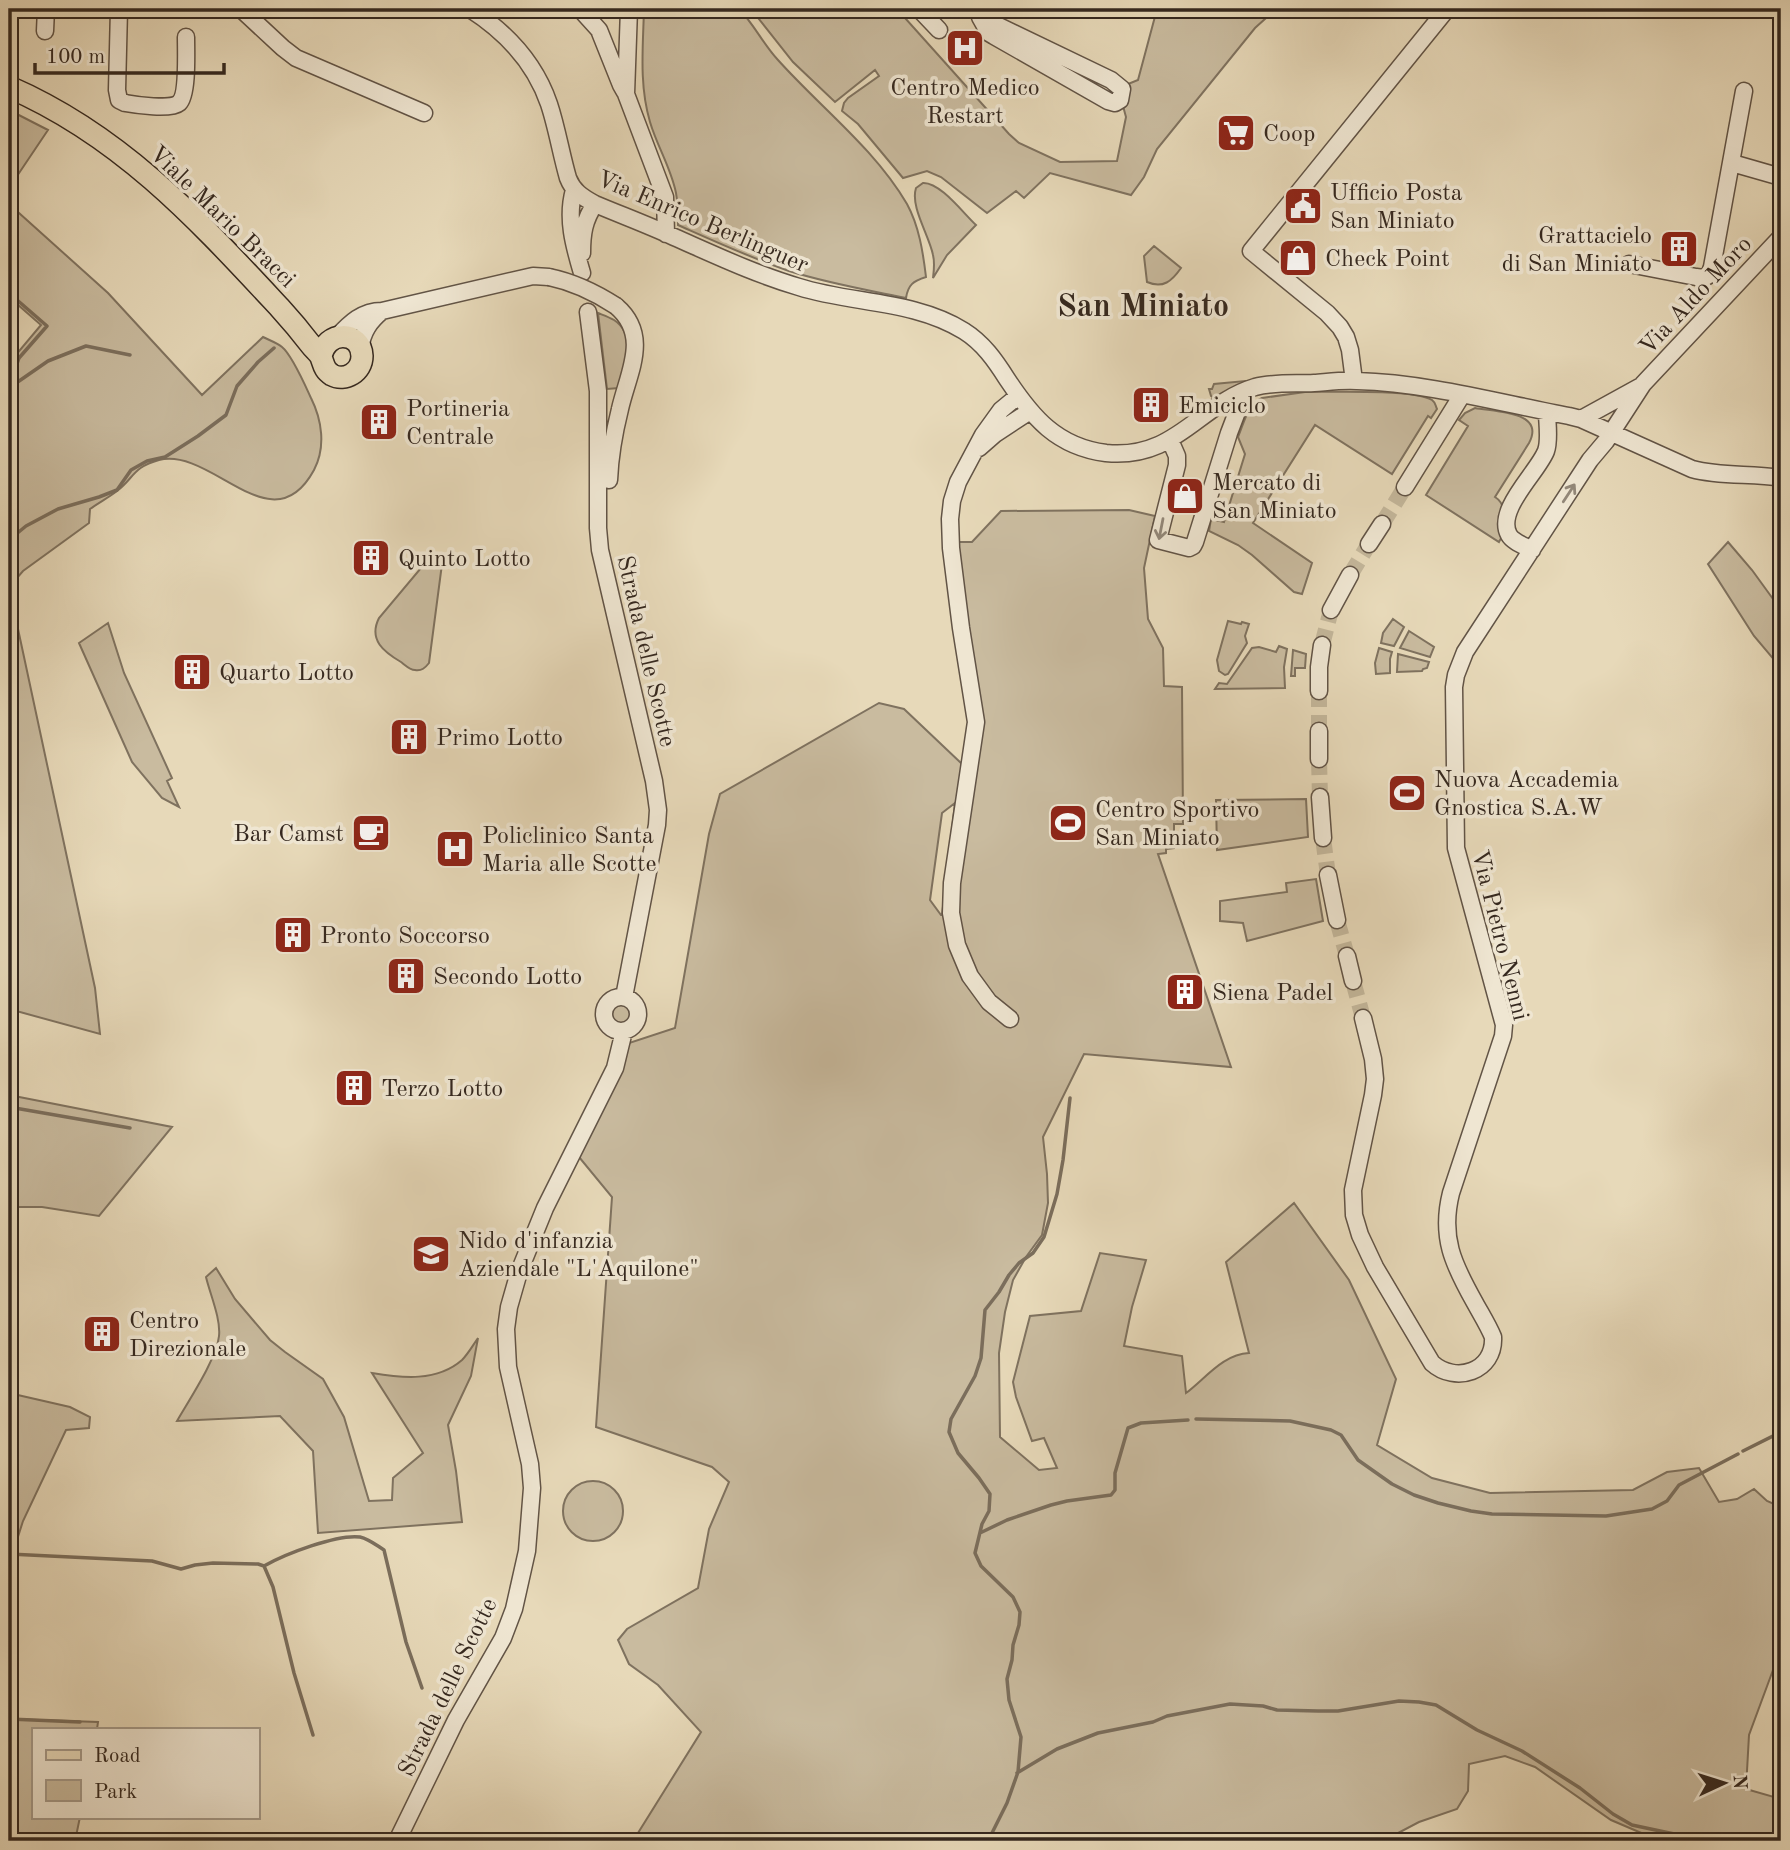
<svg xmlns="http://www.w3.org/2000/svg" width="1790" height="1850" font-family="'Old Standard TT',serif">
	<rect width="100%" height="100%" fill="#e7d9b9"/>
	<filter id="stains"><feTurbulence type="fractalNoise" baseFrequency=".00286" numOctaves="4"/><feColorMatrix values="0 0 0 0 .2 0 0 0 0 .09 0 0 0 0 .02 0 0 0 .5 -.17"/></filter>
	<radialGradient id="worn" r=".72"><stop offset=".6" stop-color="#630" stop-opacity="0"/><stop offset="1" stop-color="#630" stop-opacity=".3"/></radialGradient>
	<path fill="#c9bb9f" stroke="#7f725f" stroke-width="2" fill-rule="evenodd" d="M644,9h95c15,15 24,35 39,51 43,48 96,88 129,144 12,22 16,48 19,73 -13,4 -18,8 -20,21 -39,-8 -79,-15 -117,-27 -38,-13 -75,-30 -111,-46 0,-11 0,-21 -2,-32 -5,-25 -19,-47 -26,-71 -11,-37 -7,-75 -6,-113z
		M751,9h146l112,125 10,9 41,19 57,-1 9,-44 -3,-11 5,-22 10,-4 19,-71h119l-21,19 -98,121 -13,28 -13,18 -81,-22 -26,25 -8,-7 -29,22 -46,-36 -14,-6 -24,7 -45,-54 -16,-13 2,-8 4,-5 31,-22 -4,-6 -40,32 -42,-40z
		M9,110l39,20 -39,58z
		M923,183c17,-1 40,30 53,42l-29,30 -14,23c1,-8 2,-15 0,-23 -4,-20 -23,-48 -17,-67z
		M9,204l99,89 94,102 61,-58c6,3 14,6 19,10 10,8 23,38 29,51 11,22 15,49 3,72 -42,77 -101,-23 -155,-10 -26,7 -25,18 -42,31 -9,7 -19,12 -27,18l-1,14 -66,48 -14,16 86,401 5,46 -91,-25v-646l32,-38 -32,-28z
		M1154,246l27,22c-9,13 -18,21 -34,14l-3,-26z
		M598,313c5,2 11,4 16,7 23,15 11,48 5,68l-12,1z
		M1245,381v2l-30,16 -4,-3 -2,-7h3l2,-5z
		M1305,392c23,0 110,-3 127,8 4,3 3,5 5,9l-6,9 -3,-2 -36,58 -77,-49 -62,98 59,40 -10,31 -8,-2 -42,-37 -14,-10 -29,-14 2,-12 13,3 21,-68 -7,-17c6,-14 9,-32 24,-39z
		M1475,408c20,4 71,3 54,35l-34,54c13,8 12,32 4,45l-73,-47 42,-69 -9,-6 6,-7z
		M1129,510l26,6 -11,52 4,51 15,29 1,38 18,1 1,137h-9v24l-8,1v4l-8,1 73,213 -147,-13 -41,83 4,37 1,29 -6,32 -16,22 -13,23 -8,32 -6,41 1,84 39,33 18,-2 -13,-30 -12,3 -16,-44 -3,-15 17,-66 51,-5 19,-58 46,7 -14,47 -8,39 58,10 4,37c19,-14 37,-39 63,-40l-23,-91 68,-59 55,77 47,99 -19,66 55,33 58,15 143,-3 34,-18 32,-4 20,34 18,-3 17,-10 13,12 14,6v118l-8,45 -24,65 -3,54 35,10v42h-121l-49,-21 -76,-53 -30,-11 -36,8 -1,27 -11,18 -38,13 -36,19h-750l68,-109 -43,-47 -29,-21 -11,-24 9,-11 71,-41 11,-59 20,-47 -17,-15 -116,-40 16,-230 -33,-40 47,-113 49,-16 34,-194 11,-40 159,-91 25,6 58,55 7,-43 -25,-179h28l29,-31zM955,803l-13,112h-1l-11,-15 12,-87z
		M1728,542l24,28 29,40v58l-27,-32 -46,-72z
		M431,556h5l6,8 -13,99c-4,5 -7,8 -14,7 -5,0 -10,-5 -14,-8 -17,-10 -33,-22 -22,-44z
		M1393,619l11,8 -10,19 -13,-3 2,-10z
		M1228,621l13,3 1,-2 7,2 -4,12 2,7 -19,31 -3,1 -6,-4 -2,-11z
		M108,623l16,50 48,105 -5,3 12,26 -17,-9 -30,-36 -53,-119z
		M1409,631l25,16 -4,10 -30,-9z
		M1279,646l8,3 -3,18 1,21 -70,1 4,-6 8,1 25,-36 7,-1 17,5z
		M1379,648l13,4 -2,7v14l-14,1 -1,-11z
		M1293,650l13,4 -1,14h-10v8h-4z
		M1398,654l31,8 -2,6 -4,1 -1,2 -25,1z
		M1306,799l2,38 -91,13 -1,-50z
		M1316,879l7,42 -76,20 -4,-18 -23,-2v-20l67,-9 -1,-9z
		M612 1014a9 9 0 1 1 18 0a9 9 0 1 1-18 0Z
		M9,1095l163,32 -73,89 -57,-9h-32l-1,23z
		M216,1268l19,31 35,41 15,12 38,27 21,38 25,84 23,-1 1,-22 30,-25 -51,-80c30,5 65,9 90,-13 6,-6 11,-15 16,-22l-7,38 -23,49 8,46 6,51 -144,11 -5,-82 -33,-35 -103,5c12,-21 40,-63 42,-85 2,-17 -9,-42 -13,-59z
		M9,1393l61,14 20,10 -1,11 -23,2 -43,91 -14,44z
		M563 1511a30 30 0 1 1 60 0a30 30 0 1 1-60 0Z
		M9,1719l89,3 -1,7h-64v88h47l-5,24h-66z"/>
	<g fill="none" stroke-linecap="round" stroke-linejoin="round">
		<path stroke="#7b6e5c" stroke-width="3.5" d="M9,293l38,33 -28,32 -10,29
			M9,388l39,-27 38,-15 44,9
			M9,540l17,-14 32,-17 41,-12 18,-7 14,-20 16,-9 18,-4 33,-21 28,-21 11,-29 21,-24 16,-14
			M9,701v-2
			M9,1107l121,21
			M1196,1419l94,2 41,9 10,5 17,25 34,24 22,11 24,8 33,8 21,3 114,2 46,-7 15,-8 12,-16 59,-31
			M1743,1451l38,-19
			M980,1533l27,-13 44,-15 16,-4 44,-6 4,-5v-17l13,-45 13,-5 47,-3
			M9,1554l143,7 29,8 14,-4 18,-2 45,1 6,2c21,-12 73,-32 96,-29 9,2 16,8 24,13l22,92 16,46
			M264,1566l9,21 21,86 19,62
			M9,1719l71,3
			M1017,1773l40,-24 41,-16 55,-11 14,-6 63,-12 33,2 14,4 41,1h20l61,-10 20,1 17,3 41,25 45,21 58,37 33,26 19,11 47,10 12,6
			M988,1841l19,-38 11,-31 3,-35 -12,-37 -2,-21 5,-19 1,-15 6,-20 1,-13 -7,-15 -32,-31 -6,-13 7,-29 7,-13 1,-17 -11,-16 -21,-25 -9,-21 2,-13 24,-43 6,-18 4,-48 14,-18 10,-17 10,-12 14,-10 11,-16 13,-43 6,-34 7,-62"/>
		<path stroke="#c3b69a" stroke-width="16" stroke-dasharray="16 8" stroke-linecap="butt" d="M1382,524l23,-37
			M1350,575l19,-31
			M1322,645l9,-35
			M1319,731v-40
			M1319,759l1,38
			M1323,838l5,37
			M1337,920l10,36
			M1353,981l10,37"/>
		<g stroke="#625446" stroke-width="19">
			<path id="minor" d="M119,9l-2,81 2,10 6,3c11,2 46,7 54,0 9,-8 7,-53 7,-66
				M241,9l42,39 13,10 128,55
				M470,9c36,23 65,54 79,95 8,24 12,50 19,74 5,13 14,19 27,26 26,11 53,21 79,33 41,18 81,37 125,50 54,17 115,13 165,44 19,12 31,29 43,48 25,38 50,68 99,74 70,7 93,-49 149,-66 19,-5 40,-3 59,-4 14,-1 29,-3 43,-2 71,2 143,22 212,35l12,3 111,50c29,8 60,4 89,9
				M580,9l19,21 22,55 4,7
				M629,9l-3,85 39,103 1,37
				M919,9l20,21
				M980,17l131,63 11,9 -2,11 -5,3 -7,-2 -114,-65 -5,-3z
				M45,31l1,-22
				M1732,163l49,14
				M574,190c-8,28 0,56 8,83
				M582,253c0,-19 2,-33 13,-49
				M1629,264l67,13 8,1 5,-3 3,-8 32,-176
				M588,312l10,79v137l2,22 54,231 4,29 -1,15 -33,172
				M337,337c13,-14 25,-26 45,-26l151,-35 16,1
				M360,348c3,-17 9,-26 22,-37
				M1354,381l-4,-31 -4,-13 -6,-10 -13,-14 -76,-62 196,-242
				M1581,419l60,-33
				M1170,440l7,16v9l-19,75 31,8 4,-2 2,-4 34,-109 16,-42
				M979,448l16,-14 35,-23
				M609,480c1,-25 5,-47 11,-71 8,-36 31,-73 -4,-103
				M1405,487l57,-92
				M1369,544l13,-20
				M1532,550c-7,-4 -19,-8 -23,-15 -14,-25 29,-63 37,-84 4,-11 1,-28 1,-39
				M1331,610l19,-35
				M1319,691v-24l3,-22
				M1319,731v28
				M1320,797l3,41
				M1328,875l9,45
				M1347,956l6,25
				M604 1014a17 17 0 1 1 34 0a17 17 0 1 1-34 0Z
				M1363,1018l10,41 2,20 -2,16 -20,95 1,25 6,20 15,32 57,96c23,21 63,9 61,-26 -5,-12 -12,-23 -18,-34 -22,-39 -35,-66 -24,-110l52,-157 1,-11 -48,-177 -2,-161 2,-12 9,-23 125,-192 16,-19 37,-57 138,-147
				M1010,1019l-21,-17 -19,-26 -13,-31 -6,-32 1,-30 24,-161 -15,-94 -10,-80 -1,-29 2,-18 6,-19 25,-47 18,-25 17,-14
				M397,1841l59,-121 47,-82 11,-29 13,-58 5,-63 -2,-24 -22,-97 -2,-38 3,-22 10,-35 26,-64 70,-140 9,-37"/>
		</g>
		<g stroke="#35281f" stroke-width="24">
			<path id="major" d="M9,87c113,49 189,133 271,221 11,12 21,24 31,37 3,4 8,8 10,12 3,8 3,13 11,18 13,7 30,-3 30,-19 -1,-26 -37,-26 -41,1"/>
		</g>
		<use href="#minor" stroke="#efe6d2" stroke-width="16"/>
		<use href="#major" stroke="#e7d9b9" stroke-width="21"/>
		<g stroke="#625446" stroke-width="19" stroke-linecap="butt">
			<path id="minor-bridge" d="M549,277c24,5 47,16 67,29"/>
		</g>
		<use href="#minor-bridge" stroke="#efe6d2" stroke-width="16"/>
	</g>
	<defs><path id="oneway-shaft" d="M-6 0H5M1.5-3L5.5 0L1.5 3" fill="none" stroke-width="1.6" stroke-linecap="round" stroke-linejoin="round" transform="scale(1.75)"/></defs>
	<g stroke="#928778">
		<use href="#oneway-shaft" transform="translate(1569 493) rotate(-57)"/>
		<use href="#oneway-shaft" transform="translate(1161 529) rotate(101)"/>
	</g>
	<defs>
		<g id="hospital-square" transform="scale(2.0125)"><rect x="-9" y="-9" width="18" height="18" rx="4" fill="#8f2418" stroke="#efe6d2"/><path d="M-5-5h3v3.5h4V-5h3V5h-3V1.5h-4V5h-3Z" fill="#fff"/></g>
		<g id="supermarket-square" transform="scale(2.0125)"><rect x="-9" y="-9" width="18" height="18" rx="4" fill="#8f2418" stroke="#efe6d2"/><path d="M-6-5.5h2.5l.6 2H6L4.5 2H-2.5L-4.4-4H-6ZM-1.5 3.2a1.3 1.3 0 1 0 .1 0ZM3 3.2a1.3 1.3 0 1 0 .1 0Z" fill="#fff"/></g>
		<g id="civic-square" transform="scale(2.0125)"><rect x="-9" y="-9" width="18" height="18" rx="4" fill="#8f2418" stroke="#efe6d2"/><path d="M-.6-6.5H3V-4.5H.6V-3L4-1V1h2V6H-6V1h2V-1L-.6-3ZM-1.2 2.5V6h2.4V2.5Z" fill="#fff"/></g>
		<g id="building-square" transform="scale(2.0125)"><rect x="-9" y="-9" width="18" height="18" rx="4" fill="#8f2418" stroke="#efe6d2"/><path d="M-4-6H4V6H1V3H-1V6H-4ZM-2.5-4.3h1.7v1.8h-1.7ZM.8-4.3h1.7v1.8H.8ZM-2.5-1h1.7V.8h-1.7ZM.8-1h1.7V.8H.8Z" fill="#fff"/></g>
		<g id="shop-square" transform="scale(2.0125)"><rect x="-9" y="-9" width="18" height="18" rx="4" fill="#8f2418" stroke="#efe6d2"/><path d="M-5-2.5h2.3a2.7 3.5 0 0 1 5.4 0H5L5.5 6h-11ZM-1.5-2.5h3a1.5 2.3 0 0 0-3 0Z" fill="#fff"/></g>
		<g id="stadium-square" transform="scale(2.0125)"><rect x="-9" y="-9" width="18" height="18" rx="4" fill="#8f2418" stroke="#efe6d2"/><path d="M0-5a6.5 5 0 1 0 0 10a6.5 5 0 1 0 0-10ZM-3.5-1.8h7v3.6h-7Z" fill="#fff"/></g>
		<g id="cafe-square" transform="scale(2.0125)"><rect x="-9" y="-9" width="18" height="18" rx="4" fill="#8f2418" stroke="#efe6d2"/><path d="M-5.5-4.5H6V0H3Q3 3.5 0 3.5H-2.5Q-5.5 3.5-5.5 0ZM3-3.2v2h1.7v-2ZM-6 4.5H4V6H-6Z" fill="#fff"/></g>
		<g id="school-square" transform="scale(2.0125)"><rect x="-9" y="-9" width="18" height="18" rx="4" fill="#8f2418" stroke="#efe6d2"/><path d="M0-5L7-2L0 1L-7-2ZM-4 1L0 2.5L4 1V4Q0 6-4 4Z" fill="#fff"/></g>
	</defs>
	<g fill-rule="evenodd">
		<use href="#hospital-square" x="965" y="48"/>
		<use href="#supermarket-square" x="1236" y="133"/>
		<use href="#civic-square" x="1303" y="206"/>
		<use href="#building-square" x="1679" y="249"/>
		<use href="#shop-square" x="1298" y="258"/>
		<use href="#building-square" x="1151" y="405"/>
		<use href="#building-square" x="379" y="422"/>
		<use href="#shop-square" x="1185" y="496"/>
		<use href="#building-square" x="371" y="558"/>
		<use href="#building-square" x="192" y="672"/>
		<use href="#building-square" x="409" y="737"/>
		<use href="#stadium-square" x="1407" y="793"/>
		<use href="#stadium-square" x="1068" y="823"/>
		<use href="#cafe-square" x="371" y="833"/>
		<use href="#hospital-square" x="455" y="849"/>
		<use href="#building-square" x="293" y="935"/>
		<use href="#building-square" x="406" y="976"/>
		<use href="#building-square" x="1185" y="992"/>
		<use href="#building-square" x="354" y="1088"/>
		<use href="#school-square" x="431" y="1254"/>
		<use href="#building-square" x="102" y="1334"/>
	</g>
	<g text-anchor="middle" stroke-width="7" stroke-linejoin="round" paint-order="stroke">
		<g font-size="24" fill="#35281f" stroke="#efe6d2" text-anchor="start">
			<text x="965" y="95" text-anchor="middle">Centro Medico<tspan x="965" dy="28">Restart</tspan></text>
			<text x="1263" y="141">Coop</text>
			<text x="1330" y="200">Ufficio Posta<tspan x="1330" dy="28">San Miniato</tspan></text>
			<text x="1652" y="243" text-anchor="end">Grattacielo<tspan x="1652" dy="28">di San Miniato</tspan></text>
			<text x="1325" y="266">Check Point</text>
			<text x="1178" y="413">Emiciclo</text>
			<text x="406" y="416">Portineria<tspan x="406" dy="28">Centrale</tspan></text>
			<text x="1212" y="490">Mercato di<tspan x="1212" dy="28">San Miniato</tspan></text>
			<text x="398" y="566">Quinto Lotto</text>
			<text x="219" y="680">Quarto Lotto</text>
			<text x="436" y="745">Primo Lotto</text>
			<text x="1434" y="787">Nuova Accademia<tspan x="1434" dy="28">Gnostica S.A.W</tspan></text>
			<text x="1095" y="817">Centro Sportivo<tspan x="1095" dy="28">San Miniato</tspan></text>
			<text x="344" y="841" text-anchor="end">Bar Camst</text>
			<text x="482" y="843">Policlinico Santa<tspan x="482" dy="28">Maria alle Scotte</tspan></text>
			<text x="320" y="943">Pronto Soccorso</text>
			<text x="433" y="984">Secondo Lotto</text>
			<text x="1212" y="1000">Siena Padel</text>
			<text x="381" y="1096">Terzo Lotto</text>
			<text x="458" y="1248">Nido d'infanzia<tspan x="458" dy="28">Aziendale "L'Aquilone"</tspan></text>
			<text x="129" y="1328">Centro<tspan x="129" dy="28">Direzionale</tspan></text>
		</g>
		<g font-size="24" fill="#35281f" stroke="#efe6d2">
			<text transform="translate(223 216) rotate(44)" y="8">Viale Mario Bracci</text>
			<text transform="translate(703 221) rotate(23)" y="8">Via Enrico Berlinguer</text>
			<text transform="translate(1695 295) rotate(-47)" y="8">Via Aldo Moro</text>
			<text transform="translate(647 651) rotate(77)" y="8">Strada delle Scotte</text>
			<text transform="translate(1501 935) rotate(76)" y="8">Via Pietro Nenni</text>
			<text transform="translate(447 1687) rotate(-64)" y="8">Strada delle Scotte</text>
		</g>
		<g font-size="32" font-weight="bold" fill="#35281f" stroke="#efe6d2">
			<text x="1143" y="316">San Miniato</text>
		</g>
	</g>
	<rect width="1790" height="1850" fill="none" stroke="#e7d9b9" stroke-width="35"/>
	<rect x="10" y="10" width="1769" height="1829" fill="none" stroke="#35281f" stroke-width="3.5"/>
	<rect x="18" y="18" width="1755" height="1815" fill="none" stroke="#35281f" stroke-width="2"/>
	<rect x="32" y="1728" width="228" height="91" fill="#efe6d2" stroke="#a59a8a" stroke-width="2"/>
	<rect x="46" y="1750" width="35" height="10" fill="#e7d9b9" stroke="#a59a8a" stroke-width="2"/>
	<text x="94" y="1762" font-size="21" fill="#35281f">Road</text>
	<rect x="46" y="1780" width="35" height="21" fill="#c9bb9f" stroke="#a59a8a" stroke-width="2"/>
	<text x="94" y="1798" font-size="21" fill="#35281f">Park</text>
	<g transform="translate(1724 1783) rotate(86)" stroke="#efe6d2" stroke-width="5" paint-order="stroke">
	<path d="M0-5L12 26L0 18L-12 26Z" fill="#35281f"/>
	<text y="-10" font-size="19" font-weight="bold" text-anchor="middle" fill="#35281f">N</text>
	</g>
	<path d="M35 63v10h189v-10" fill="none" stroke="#35281f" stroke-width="3.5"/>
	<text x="46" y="63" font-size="21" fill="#35281f" stroke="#efe6d2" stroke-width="5" paint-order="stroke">100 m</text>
	<rect width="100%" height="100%" filter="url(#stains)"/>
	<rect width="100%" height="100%" fill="url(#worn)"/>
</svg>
